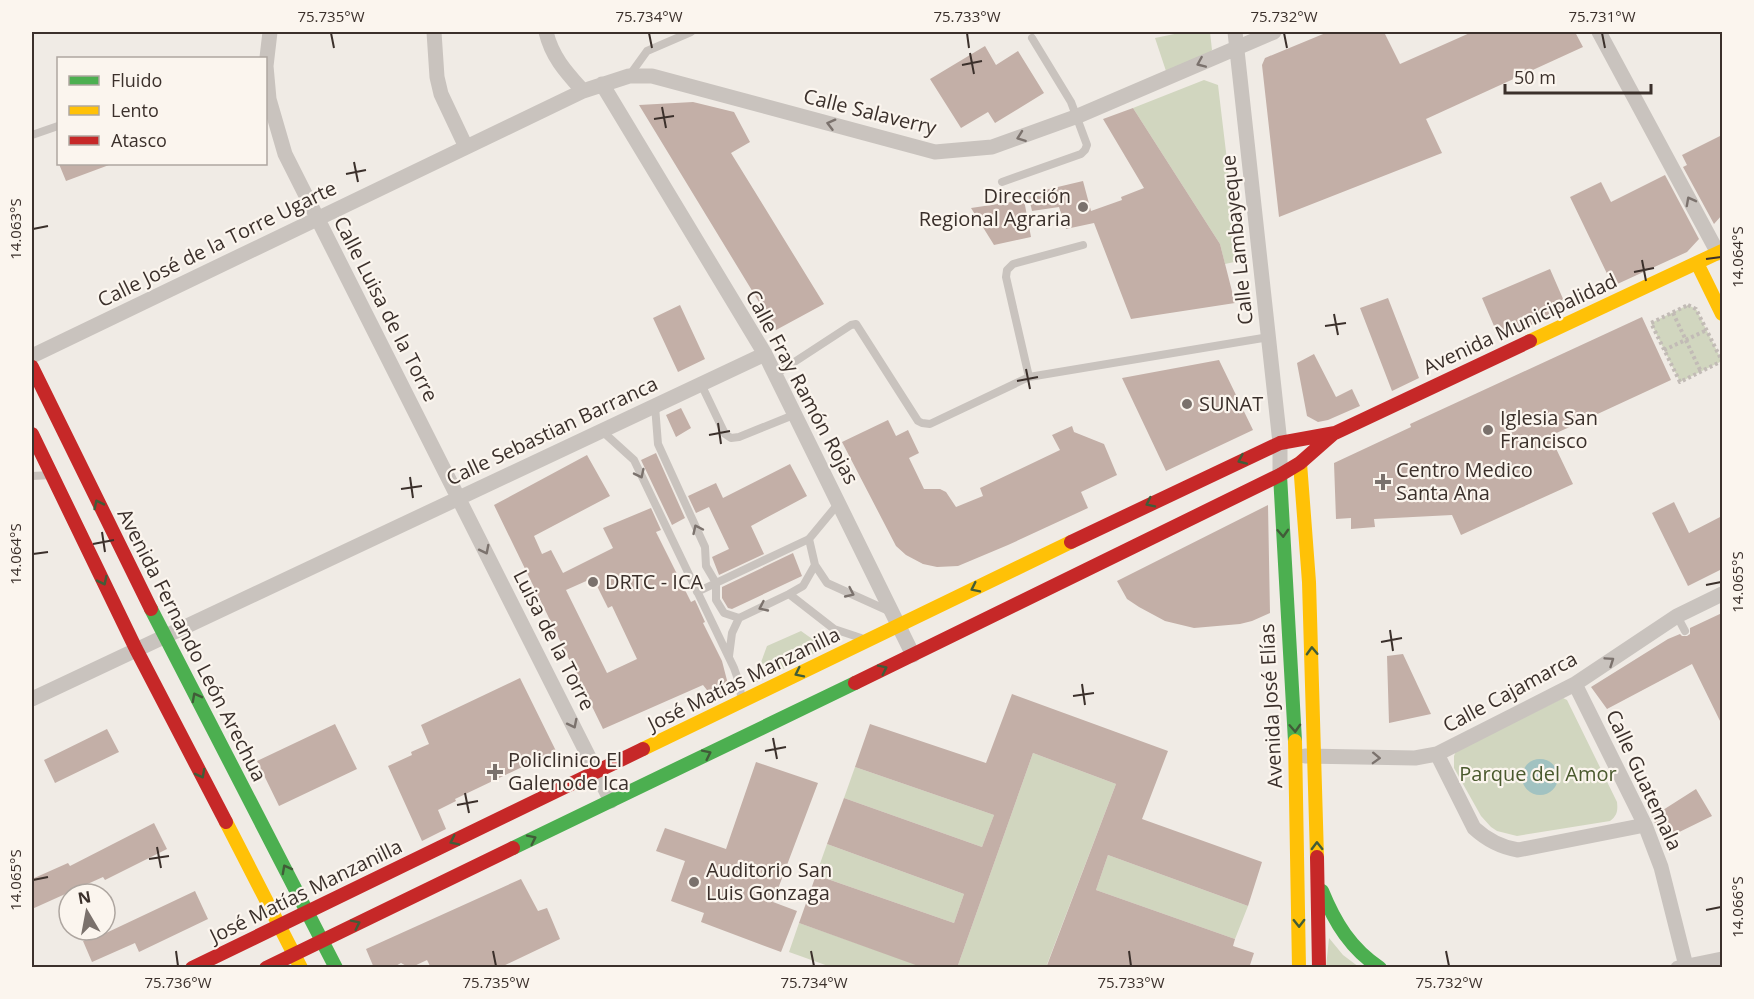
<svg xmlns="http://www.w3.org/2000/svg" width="1754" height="999" font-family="'Open Sans',sans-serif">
	<rect width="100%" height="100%" fill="#f0ebe5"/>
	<path fill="#d1d6bf" d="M1184,32h26l2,18 -3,4 -42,20 -12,-36z
		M1204,80l14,5 21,176 -14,3 -5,-20 -87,-136z
		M1688,305l8,4 26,52 -42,21 -29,-59z
		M801,631l24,17 -72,36 14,-38z
		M1563,698l4,2 50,102c1,9 0,14 -7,19l-93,15 -20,-5 -6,-4 -10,-11 -27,-48v-12l2,-5z
		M1033,753l83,31 -70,183 -89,1z
		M855,767l139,48 -12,32 -138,-49z
		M827,844l137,50 -10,29 -138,-48z
		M1108,855l140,51 -13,33 -139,-49z
		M799,923l125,44h-93l-42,-15z
		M1329,938l14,17 16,12h-33z"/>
	<path fill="#a1c2c1" d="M1522 777a18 18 0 1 1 36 0a18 18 0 1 1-36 0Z"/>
	<path fill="#c3afa7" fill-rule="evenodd" d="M1328,32h56l16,32 72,-32h103l8,15 -157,72 16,34 -163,64 -17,-152 3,-7z
		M985,46l11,19 22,-14 26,42 -49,30 -7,-11 -27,16 -31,-49z
		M693,102l41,10 16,30 -19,11 93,151 -48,26 -137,-225z
		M1133,108l87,136 15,59 -104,16 -37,-96 -28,6 -7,-22 -27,4 -4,-17 55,-13 8,30 31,-11 -1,-3 23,-9 -41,-69z
		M1722,135v80l-8,9 -31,-57 4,-2 -5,-10z
		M59,164h49l1,1 -43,16z
		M1665,175l34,64 -12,13 -74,34 -43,-89 31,-15 10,20z
		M1024,200l7,37 -37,8 -23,-37z
		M1550,269l17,39 -67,32 -18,-42z
		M1388,298l31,80 -27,13 -32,-83z
		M680,305l25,54 -27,13 -25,-54z
		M1642,317l29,63 -121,56 23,48 -112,51 -9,-20 -78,4 1,8 -24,2v-11l-15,1 -2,-56 77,-36 -1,-3z
		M1314,354l22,43 16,-8 8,17 -32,14 -10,2 -11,-6 -10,-53z
		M1219,360l34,70 -87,41 -44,-93z
		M681,408l10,20 -15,9 -10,-22z
		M888,420l8,16 12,-6 11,23 -10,5 15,31h16l6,3 10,15 27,-11 -3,-8 80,-38 -8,-15 20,-9 2,6 30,12 13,31 -36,17 7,16 -80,37 -50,21 -21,1 -14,-3 -17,-9 -10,-9 -54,-104z
		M656,453l29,65 -13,7 -31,-65z
		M587,455l23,41 -76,40 8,18 9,-4 12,23 50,-25 -10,-20 48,-20 10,22 -5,2 35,70 4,-2 10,22 -2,1 19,38 8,31 -16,7 -11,-14 -100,44 -109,-224zM593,578l15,30 4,-2 25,53 -30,14 -41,-83z
		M790,464l17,32 -56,30 13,28 -45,21 -7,-18 17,-8 -20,-42 -13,6 -8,-17 28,-13 7,15z
		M1674,502l15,31 33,-17v53l-34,17 -36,-73z
		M1268,505l2,108 -18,8 -12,3 -46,4 -29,-7 -26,-14 -12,-8 -10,-18z
		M793,553l9,23 -70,33 -4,-1 -6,-10v-11z
		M1722,613v112l-30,-61 -85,45 -16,-22 77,-48 12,-5 2,2h5l3,-2v-6z
		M1403,654l28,60 -42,9 -2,-67z
		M520,678l36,73 -101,48 1,2 -18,9 8,19 -24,12 -34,-75 24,-11 -1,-3 18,-8 -8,-19z
		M1012,694l156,57 -26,68 120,43 -14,44 -140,-51 -12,35 139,49 -2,7 21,7 -5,15h-203l70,-184 -83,-31 -76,215h-33l-125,-45 17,-48 138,48 10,-29 -137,-50 17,-46 138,49 12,-32 -139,-48 15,-43 116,39z
		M335,724l22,45 -78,37 -22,-45z
		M107,729l12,23 -64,31 -11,-23z
		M756,762l62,21 -45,119 24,9 -16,41 -80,-30 3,-9 -33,-12 14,-40 -29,-10 9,-23 61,21z
		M1696,789l16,27 -49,24 -11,-23z
		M154,823l13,26 -62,31 -2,-3 -71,32v-30l36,-16 2,3z
		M521,879l17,32 9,-3 13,31 -61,29h-68l-4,-8 -17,8 -9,-5 -9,5h-18l-8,-19z
		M195,891l13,28 -69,33 -4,-9 -43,19 -9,-21 22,-11 1,3z"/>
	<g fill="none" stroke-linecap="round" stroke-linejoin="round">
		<path stroke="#c2bbb6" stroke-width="4" stroke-dasharray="3 3" stroke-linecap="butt" d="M1688,305l8,4 26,52 -42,21 -29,-59z
			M1673,313l28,59
			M1664,350l43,-20"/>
		<path stroke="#c9c3be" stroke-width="8" d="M629,76l18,-25 44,-19
			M32,135l26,-9
			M1002,182l79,-28 4,-4 2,-5 -16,-43 -39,-64
			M776,374l75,-49 5,-1 62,97 4,2 8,1 99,-47 240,-40
			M1029,377l-23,-100 1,-7 6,-6 70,-19
			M701,384l24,50 6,4 8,-1 57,-23
			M655,406l3,38 47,103 1,19 10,17v17l8,13 15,5
			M602,431l32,29 100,208 6,17 1,12
			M32,476l19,-1
			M815,565l12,18 64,29
			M697,592l112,-53 29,-35
			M789,594l14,-8 12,-21 -6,-26
			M1677,616l8,15
			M729,656l3,-23 7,-15 50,-24 45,35 27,9"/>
		<path stroke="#c9c3be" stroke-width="15" d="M270,32l-4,34 3,33 16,55 326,647
			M434,32l3,45 4,17 25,53
			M546,32c6,25 20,40 37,59
			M1235,32l45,411v32
			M1599,32l119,221
			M602,84l163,270 148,301
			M32,356l551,-265 46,-15h23l283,76 57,-5 86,-31 196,-84
			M1575,684l70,141 16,42 25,99
			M32,699l733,-345
			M1437,754l37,74c13,12 26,19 44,22l127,-25
			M1305,756l110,2 22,-4 138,-70 102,-68 45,-22
			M1678,968l44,-9"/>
		<path stroke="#4caf50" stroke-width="14" d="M1280,475l15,266
			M151,609l185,359
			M513,848l342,-165
			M1322,891c13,32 29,58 58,77"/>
		<path stroke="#ffc107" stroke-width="14" d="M1697,263l25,51
			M1530,341l192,-90
			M1300,463l9,119 8,275
			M1295,741l4,227
			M643,749l428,-207
			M226,822l75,146"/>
		<path stroke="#c62828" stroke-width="14" d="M32,367l119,242
			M32,434l104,215 90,173
			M1071,542l209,-99 55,-10 195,-92
			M855,683l425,-208 20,-12 33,-29
			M1317,857l2,111
			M192,968l451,-219
			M266,968l247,-120"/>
	</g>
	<defs><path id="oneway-chevron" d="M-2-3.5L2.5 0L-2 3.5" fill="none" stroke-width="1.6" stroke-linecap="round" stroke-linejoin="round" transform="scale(1.5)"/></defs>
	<g stroke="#7b726d">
		<use href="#oneway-chevron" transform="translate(1201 63) rotate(157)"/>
		<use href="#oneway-chevron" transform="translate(831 124) rotate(-165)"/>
		<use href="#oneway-chevron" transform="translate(1021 137) rotate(160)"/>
		<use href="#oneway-chevron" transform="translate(1690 201) rotate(-118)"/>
		<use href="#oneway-chevron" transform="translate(640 474) rotate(64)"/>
		<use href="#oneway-chevron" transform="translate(697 529) rotate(-115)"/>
		<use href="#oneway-chevron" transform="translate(485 550) rotate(63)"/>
		<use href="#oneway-chevron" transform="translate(850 593) rotate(25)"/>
		<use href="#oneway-chevron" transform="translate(763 607) rotate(155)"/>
		<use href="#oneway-chevron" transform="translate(1610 661) rotate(-34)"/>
		<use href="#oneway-chevron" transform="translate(573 724) rotate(63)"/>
		<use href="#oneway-chevron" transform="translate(1376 758) rotate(2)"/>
	</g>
	<g stroke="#415c38">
		<use href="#oneway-chevron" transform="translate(1242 460) rotate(156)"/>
		<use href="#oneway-chevron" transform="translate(1150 503) rotate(154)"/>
		<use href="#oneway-chevron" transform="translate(98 504) rotate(-116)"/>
		<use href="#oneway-chevron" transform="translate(1283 533) rotate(87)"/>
		<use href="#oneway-chevron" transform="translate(103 581) rotate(64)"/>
		<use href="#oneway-chevron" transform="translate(975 588) rotate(154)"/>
		<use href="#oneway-chevron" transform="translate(1312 651) rotate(-92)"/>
		<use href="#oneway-chevron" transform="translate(883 669) rotate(-26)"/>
		<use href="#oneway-chevron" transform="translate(799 673) rotate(154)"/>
		<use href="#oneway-chevron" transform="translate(196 697) rotate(-118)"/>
		<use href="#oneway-chevron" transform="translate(1295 728) rotate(87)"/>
		<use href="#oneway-chevron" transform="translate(707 754) rotate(-26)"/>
		<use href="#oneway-chevron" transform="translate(201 774) rotate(62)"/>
		<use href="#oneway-chevron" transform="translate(532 839) rotate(-26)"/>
		<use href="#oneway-chevron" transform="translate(454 841) rotate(154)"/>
		<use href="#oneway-chevron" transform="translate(1317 846) rotate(-91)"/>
		<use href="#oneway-chevron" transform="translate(286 869) rotate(-118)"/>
		<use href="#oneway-chevron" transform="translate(1299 923) rotate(89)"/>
		<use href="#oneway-chevron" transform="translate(356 924) rotate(-26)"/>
	</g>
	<path fill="none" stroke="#3b302b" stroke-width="2" d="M331,33l3,15M649,33l3,15M967,33l2,15M1284,33l3,15M1602,33l3,15M970,53l4,21M962,65l20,-4M662,107l4,21M654,119l20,-3M354,162l4,20M346,174l20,-4M33,229l15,-3M1706,259l15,-2M1642,260l4,21M1634,272l20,-4M1334,314l4,21M1325,326l21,-3M1026,369l4,20M1017,381l21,-4M718,423l3,21M709,435l21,-4M410,477l3,21M401,489l21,-3M102,532l3,20M93,544l21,-4M33,554l15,-2M1706,585l15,-3M1390,630l3,21M1381,642l21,-4M1082,684l3,21M1073,696l21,-3M773,738l4,21M765,751l21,-4M465,793l4,20M457,805l21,-4M157,847l4,21M149,859l20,-3M33,880l15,-3M1706,910l15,-3M176,951l2,15M493,951l3,15M811,951l3,15M1129,951l2,15M1446,951l3,15"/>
	<g fill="#7a716c" stroke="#fbf5ee" stroke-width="2">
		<circle cx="1083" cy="207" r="6"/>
		<circle cx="1187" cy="404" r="6"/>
		<circle cx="1488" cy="430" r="6"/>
		<path d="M1380 473h6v6h6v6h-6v6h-6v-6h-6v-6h6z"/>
		<circle cx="593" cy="582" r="6"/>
		<path d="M492 763h6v6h6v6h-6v6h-6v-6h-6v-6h6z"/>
		<circle cx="694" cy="882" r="6"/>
	</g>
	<g text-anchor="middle" stroke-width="4.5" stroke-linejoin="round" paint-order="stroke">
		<g font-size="20" fill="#3b302b" stroke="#fbf5ee">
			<text transform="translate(870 112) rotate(14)" y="7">Calle Salaverry</text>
			<text transform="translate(1237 240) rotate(-96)" y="7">Calle Lambayeque</text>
			<text transform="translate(217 244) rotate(-26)" y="7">Calle José de la Torre Ugarte</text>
			<text transform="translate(386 309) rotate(63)" y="7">Calle Luisa de la Torre</text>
			<text transform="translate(1520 324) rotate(-25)" y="7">Avenida Municipalidad</text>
			<text transform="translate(802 387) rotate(62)" y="7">Calle Fray Ramón Rojas</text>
			<text transform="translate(552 431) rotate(-25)" y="7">Calle Sebastian Barranca</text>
			<text transform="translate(554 640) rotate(63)" y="7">Luisa de la Torre</text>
			<text transform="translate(192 645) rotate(63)" y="7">Avenida Fernando León Arechua</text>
			<text transform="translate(744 679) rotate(-26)" y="7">José Matías Manzanilla</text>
			<text transform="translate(1510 692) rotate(-28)" y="7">Calle Cajamarca</text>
			<text transform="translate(1271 706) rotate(-93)" y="7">Avenida José Elías</text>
			<text transform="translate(1644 780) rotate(65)" y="7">Calle Guatemala</text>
			<text transform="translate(306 891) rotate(-26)" y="7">José Matías Manzanilla</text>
		</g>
		<g font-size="20" fill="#3b302b" stroke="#fbf5ee" text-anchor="start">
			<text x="1071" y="203" text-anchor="end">Dirección<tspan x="1071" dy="23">Regional Agraria</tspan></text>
			<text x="1199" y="411">SUNAT</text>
			<text x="1500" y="425">Iglesia San<tspan x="1500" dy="23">Francisco</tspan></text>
			<text x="1396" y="477">Centro Medico<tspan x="1396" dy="23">Santa Ana</tspan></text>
			<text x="605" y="589">DRTC - ICA</text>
			<text x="508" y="767">Policlinico El<tspan x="508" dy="23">Galenode Ica</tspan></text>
			<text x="706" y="877">Auditorio San<tspan x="706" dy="23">Luis Gonzaga</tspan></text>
		</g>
		<g font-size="20" fill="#4a5a2e" stroke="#fbf5ee">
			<text x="1538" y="781">Parque del Amor</text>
		</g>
	</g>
	<rect width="1754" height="999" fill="none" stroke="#fbf5ee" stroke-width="66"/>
	<rect x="57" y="57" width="210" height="108" fill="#fbf5ee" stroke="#aea6a0" stroke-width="1.5"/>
	<rect x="69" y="76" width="30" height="9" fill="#4caf50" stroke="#aea6a0" stroke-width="1.5"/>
	<text x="111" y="87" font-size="18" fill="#3b302b">Fluido</text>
	<rect x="69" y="106" width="30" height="9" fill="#ffc107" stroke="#aea6a0" stroke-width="1.5"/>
	<text x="111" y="117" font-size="18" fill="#3b302b">Lento</text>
	<rect x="69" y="136" width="30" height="9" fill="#c62828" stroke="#aea6a0" stroke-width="1.5"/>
	<text x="111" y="147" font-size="18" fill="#3b302b">Atasco</text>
	<g transform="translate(87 912) rotate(350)"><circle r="28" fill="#fbf5ee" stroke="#aea6a0" stroke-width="1.5"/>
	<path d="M0-4.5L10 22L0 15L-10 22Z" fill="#7a716c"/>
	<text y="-9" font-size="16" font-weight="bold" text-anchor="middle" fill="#3b302b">N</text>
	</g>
	<path d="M1505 84v9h146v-9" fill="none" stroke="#3b302b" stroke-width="3"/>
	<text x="1514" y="84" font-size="18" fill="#3b302b" stroke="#fbf5ee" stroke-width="4.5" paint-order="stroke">50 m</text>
	<rect x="33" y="33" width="1688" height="933" fill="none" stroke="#3b302b" stroke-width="2"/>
	<g font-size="15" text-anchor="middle" fill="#3b302b">
		<text x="331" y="22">75.735°W</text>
		<text x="649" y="22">75.734°W</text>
		<text x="967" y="22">75.733°W</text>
		<text x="1284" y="22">75.732°W</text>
		<text x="1602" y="22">75.731°W</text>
		<text transform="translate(16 229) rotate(-90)" y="5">14.063°S</text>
		<text transform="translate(1738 257) rotate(-90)" y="5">14.064°S</text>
		<text transform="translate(16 554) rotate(-90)" y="5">14.064°S</text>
		<text transform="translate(1738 582) rotate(-90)" y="5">14.065°S</text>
		<text transform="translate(16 880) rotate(-90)" y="5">14.065°S</text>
		<text transform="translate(1738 907) rotate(-90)" y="5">14.066°S</text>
		<text x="178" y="988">75.736°W</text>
		<text x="496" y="988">75.735°W</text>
		<text x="814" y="988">75.734°W</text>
		<text x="1131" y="988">75.733°W</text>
		<text x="1449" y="988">75.732°W</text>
	</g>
</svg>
